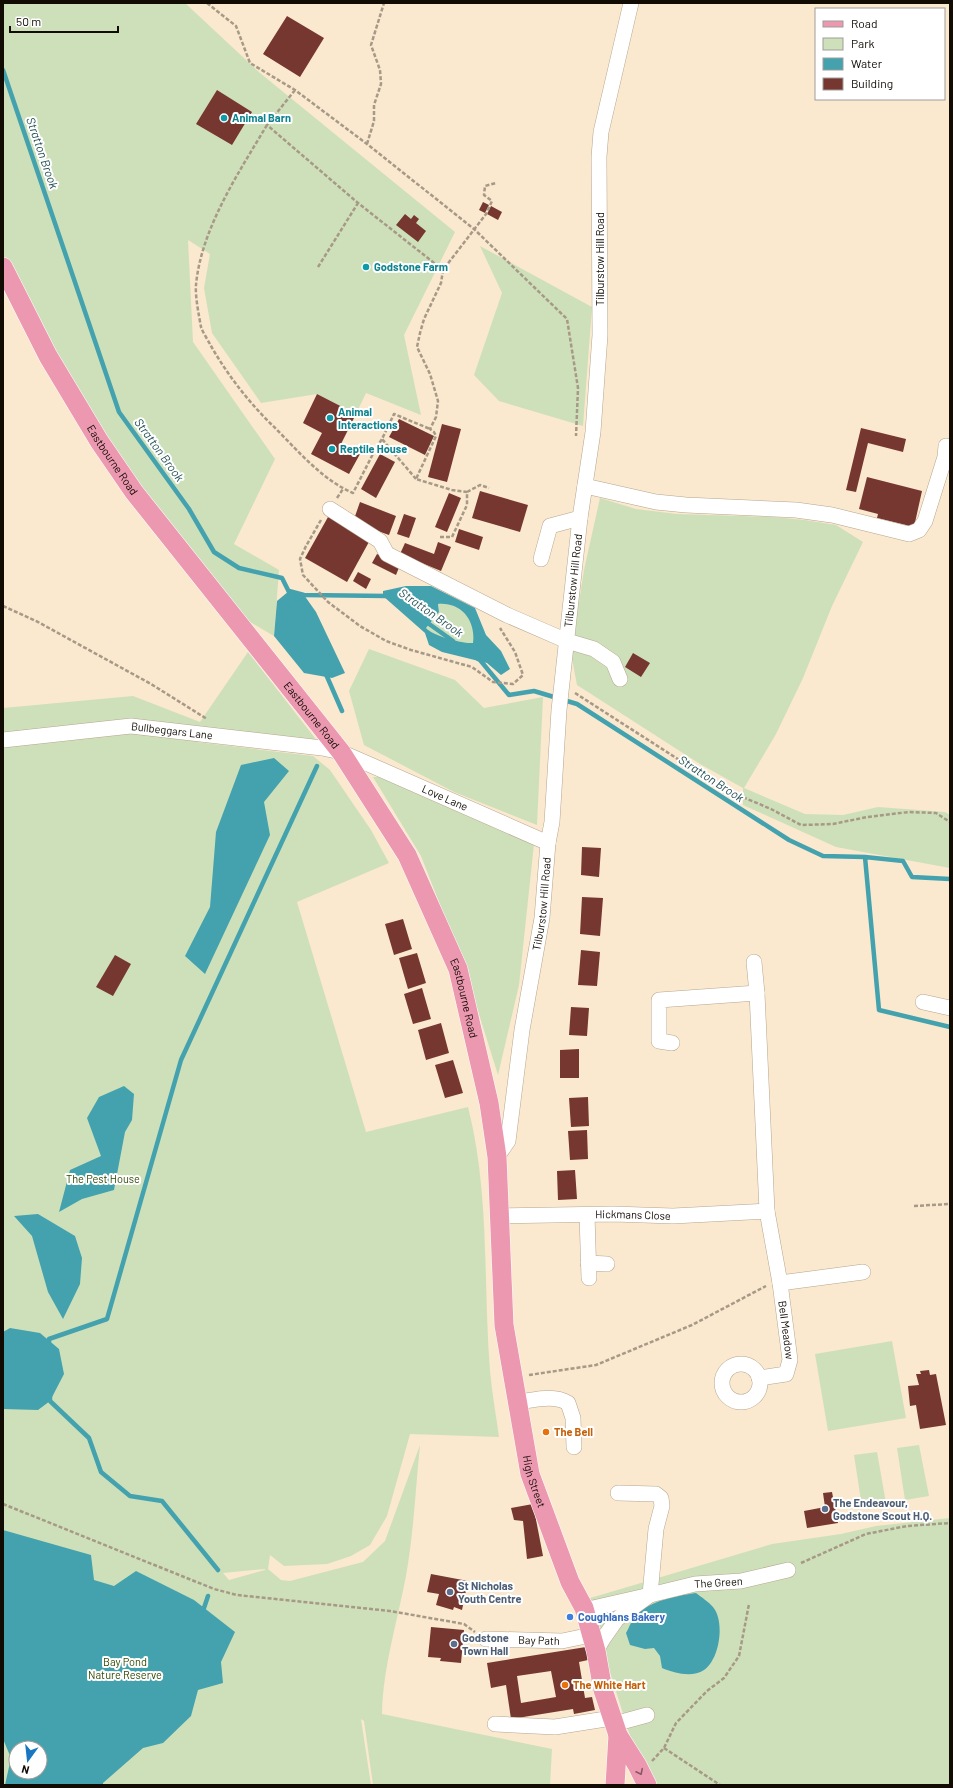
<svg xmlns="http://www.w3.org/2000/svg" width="953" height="1788" font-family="Barlow,sans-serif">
	<rect width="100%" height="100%" fill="#fae8cf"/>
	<path fill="#cee0ba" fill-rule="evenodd" d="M3,3h182l75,70 195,159 -51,103 17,80 -55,-22 -10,21 -39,-20 -56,9 -49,-70 -8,-45 6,-34 -22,-14 5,102 82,117 -41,85 45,26 -5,66 -46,-27 -94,-117 -131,-225z
		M480,246l112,61 -9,119 -84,-25 -25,-26 28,-82z
		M600,498l36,11 41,5 96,3 32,3 31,5 27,17 -31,64 -29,72 -27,56 -32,54 61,26 38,1 35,-8 67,5 5,3v53l-114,-21 -93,-42v-17l-43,-24 -123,-79 -6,-32 13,-83z
		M438,604c24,-2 38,16 36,39 -12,1 -41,-7 -48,-15l13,-16z
		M369,649l86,31 29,28 59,-11 -6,128 -83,-33 -90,-47 -15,-54z
		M248,652l70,90h-121l116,14 17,14 41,60 18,33 -92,39 69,230 102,-25c22,86 15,176 22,264 2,22 6,44 9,66l-89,-3 -23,82 -17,29 -19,11 -24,8 -43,2 -14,-11 -2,14 13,11 9,1 73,-19 22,-21 35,-96c-4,39 -6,80 -12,119 -8,50 -25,99 -26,150l170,35 -2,36h-177l-9,-64 -3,-2 10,66h-368v-1077l130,-12 67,26zM265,1570l-36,10 -6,-7 42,-4zM16,1748h24v24h-24z
		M373,777h12l149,67 -15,141 -21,90 -34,-109 -43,-110z
		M892,1341l14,77 -78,13 -13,-77z
		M919,1445l10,51 -24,4 -8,-52z
		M877,1452l9,51 -24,4 -8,-52z
		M950,1518v267h-294l-19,-27 -50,-159 185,-55 69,-10 35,-8z"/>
	<path fill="#43a2ae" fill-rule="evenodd" d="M406,586h25l44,22 11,27 15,16 9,18 -9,6 -14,-12 -45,-11 -13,-7 -4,-12 -42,-37v-5zM438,604c23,-2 38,16 35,39 -10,1 -40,-7 -47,-15l13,-16z
		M289,591l15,4 12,17 29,61 -13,5 -28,-5 -30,-37 3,-35z
		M274,758l15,13 -25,31 6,33 -65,139 -20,-18 25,-49 6,-75 25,-67z
		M124,1086l10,8 -2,26 -7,12 -11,58 -32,9 -23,13 11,-42 31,-14 -14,-38 12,-21z
		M38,1214l37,22 7,22 -2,26 -17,35 -15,-27 -16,-56 -18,-20z
		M10,1328l30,5 19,16 5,25 -14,27 -12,9 -35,-1v-77z
		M3,1530l88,25 3,25 20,6 22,-15 58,29 41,32 -14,30 2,21 -25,7 -7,26 -28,27 -20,5 -40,35v2h-98l6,-27 -8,-19zM16,1748h24v24h-24z
		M696,1593c5,4 13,9 17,14 12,14 7,52 -9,63 -12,8 -30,3 -42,-2l-2,-12 -6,-8 -9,1 -15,-4 -4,-12c3,-5 6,-14 11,-19 16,-14 39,-18 59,-21z"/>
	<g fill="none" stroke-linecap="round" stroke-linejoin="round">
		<path stroke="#43a2ae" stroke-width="4.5" d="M3,70l116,342 70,97 25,43 25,16 43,10 8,16
			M289,591l15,4 83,1
			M425,621l28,20
			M475,657l5,3 29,35 25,-4 43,13 212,136 34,16 42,1 14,153 71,17
			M325,672l17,39
			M865,857l38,4 9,16 38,2
			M49,1344v-5l58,-20 74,-259 136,-294
			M50,1395v6l39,37 12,34 29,24 32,5 56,69
			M198,1609l6,-1 4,-12"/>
	</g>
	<path fill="#763731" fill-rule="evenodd" d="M287,16l37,22 -24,39 -37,-23z
		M217,90l35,22 -20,33 -36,-21z
		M483,202l6,3 -4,8 -6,-3z
		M491,206l11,6 -4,8 -11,-6z
		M405,214l6,5 3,-4 5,4 -3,4 10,8 -8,11 -22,-17z
		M317,394l39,20 -15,30 19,10 -11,20 -38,-20 11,-21 -19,-10z
		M399,419l35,17 -9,19 -36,-18z
		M442,424l19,5 -14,53 -19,-5z
		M861,428l45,11 -3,13 -35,-9 -12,49 -10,-2z
		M380,454l15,8 -19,36 -15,-9z
		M867,477l55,14 -8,36 -37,-9 1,-4 -19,-5z
		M480,491l48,14 -8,27 -48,-14z
		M449,493l12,5 -14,34 -12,-5z
		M360,502l36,14 -7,19 -36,-13z
		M404,514l12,4 -7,20 -12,-4z
		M328,517l42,23 -23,42 -42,-24z
		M459,529l24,8 -4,13 -24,-8z
		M438,542l13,5 -10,24 -41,-17 5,-11 29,11z
		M377,554l23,11 -4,10 -24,-12z
		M358,572l13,7 -5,10 -13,-8z
		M633,653l17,10 -9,14 -16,-10z
		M582,847l19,1 -2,29 -18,-2z
		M582,897l21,1 -3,38 -20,-2z
		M403,919l9,30 -18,6 -9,-31z
		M581,950l19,2 -3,34 -19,-1z
		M417,953l9,30 -18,6 -9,-31z
		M115,955l16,9 -18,32 -17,-9z
		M422,988l9,31 -18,5 -9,-30z
		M571,1007l18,1 -2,28 -18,-1z
		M441,1023l8,30 -23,7 -8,-30z
		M579,1049v29h-19v-28z
		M453,1060l10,33 -18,5 -10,-33z
		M588,1097l1,29 -18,1 -2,-29z
		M587,1130l1,29 -18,1 -2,-29z
		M575,1170l2,29 -19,1 -1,-29z
		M929,1370l1,5 6,-1 10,51 -26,4 -4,-24 -6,1 -2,-20 11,-1 -3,-11h5l-1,-3z
		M832,1492l6,31 -31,5 -3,-17 21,-4 -2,-14z
		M533,1504l10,52 -16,3 -4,-38 -9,-1 -3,-12z
		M431,1574l37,7 -6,29 -8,-3 -1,3 -17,-5 3,-11 -12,-2z
		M431,1627l33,3 -3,33 -21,-2 1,-3 -13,-1z
		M586,1647l2,13 -9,2 6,36 7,-1 3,13 -21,4 -1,-5 -62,10 -5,-34 -15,3 -4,-25zM551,1671l5,26 -35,6 -4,-27z"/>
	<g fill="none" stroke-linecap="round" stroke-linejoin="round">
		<g stroke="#b6a68e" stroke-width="16">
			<g id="minor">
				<path d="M585,486l71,16 30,3 110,5 36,5 77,19 10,-4 6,-9 20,-64 1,-11"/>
				<path d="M330,509l50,32 7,13 120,61 60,26 27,8 19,13 7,17"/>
				<path d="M541,559l9,-33 30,-8"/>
				<path id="s1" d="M3,740l128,-14 191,22 19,4 207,91"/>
				<path id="s2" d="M754,962l3,31 10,218 13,72 10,77 -4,14 -27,4"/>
				<path d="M923,1002l27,6"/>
				<path d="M672,1043l-13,-2v-41l98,-7"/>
				<path id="s3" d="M497,1157l11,-16 14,-111 20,-112 6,-75 4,-21 7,-112 21,-192 13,-86 7,-97 -1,-178 2,-25 30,-129"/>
				<path d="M587,1215l2,63"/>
				<path id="s4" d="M499,1216l114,-2 60,2 94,-5"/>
				<path d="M588,1263l19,1"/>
				<path d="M780,1283l83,-11"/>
				<circle cx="741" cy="1383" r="19"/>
				<path d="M518,1402c16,-2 36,-8 50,1l5,15 1,29"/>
				<path d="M584,1608h9l57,-13 6,-66 6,-23 -1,-8 -5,-4 -38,-1"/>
				<path id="s5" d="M486,1639l76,2 29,-6"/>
				<path id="s6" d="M596,1651l7,-12 14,-20 33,-24 45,-11 46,-3 47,-11"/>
				<path d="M495,1724l60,3 57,-9"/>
				<path d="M614,1724l33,-9"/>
			</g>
		</g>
		<g stroke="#fff" stroke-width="20">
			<g id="major">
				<path id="s7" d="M3,267l45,89 51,85 35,51 207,260 66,103 51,114 31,134 8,54 7,168 26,149 40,108 14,26 12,43 7,39 15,45 19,30 10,20"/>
				<path d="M615,1785l3,-50"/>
			</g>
		</g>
		<path stroke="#a79987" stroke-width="2.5" stroke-dasharray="4 2" stroke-linecap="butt" d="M207,3l29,23 14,37 45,27 72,54 107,85 93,90 11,69 -2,48
			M295,90l-28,35 91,78 85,67
			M267,125c-28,47 -66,104 -71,160 -1,11 3,31 5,42 2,6 7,13 10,19 16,28 36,54 59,77 25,24 50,56 83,70l23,-45 6,-9
			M367,144l7,-23v-16l7,-21 -1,-14 -9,-25 13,-42
			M318,267l40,-64
			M416,479l-34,-40 12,-25 36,15
			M467,492l13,-7 9,3
			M337,498l6,-9
			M321,520l-15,26 -6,13 3,16 25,27 32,24 26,15 25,9 61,17 21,15 20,2 10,-9 -8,-23 -15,-24
			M440,537h12l15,-32v-13l-15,-2 -36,-11 20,-43 -2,-4 -4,-3 6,-12 2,-16 -8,-27 -13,-27 3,-14 4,-14 17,-36 2,-13 43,-56 6,-13 -8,-6 1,-9 11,-3
			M3,606l35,16 113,62 56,35
			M575,693l151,97 45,19 30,16 32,-1 34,-7 42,-5 27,1 14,9
			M914,1206l36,-2
			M529,1375l67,-10 96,-40 74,-39
			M3,1504l211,85 23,6 153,16 74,13 11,8
			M801,1563l65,-29 41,-8 43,-3
			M664,1748l56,37
			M652,1761l12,-13 12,-25 31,-32 17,-13 15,-22 10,-52"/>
		<use href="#minor" stroke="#fff" stroke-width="15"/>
		<use href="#major" stroke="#ec98b0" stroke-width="19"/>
	</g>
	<defs><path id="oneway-chevron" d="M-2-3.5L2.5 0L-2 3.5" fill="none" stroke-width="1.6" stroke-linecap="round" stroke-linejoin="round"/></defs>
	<use stroke="#895963" href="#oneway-chevron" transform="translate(640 1772) rotate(64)"/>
	<g fill="#0f9aa8" stroke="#fff" stroke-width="1.5">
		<circle cx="224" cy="118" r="4"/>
		<circle cx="366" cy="267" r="4"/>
		<circle cx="330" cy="418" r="4"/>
		<circle cx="332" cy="449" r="4"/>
	</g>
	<g fill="#e8710a" stroke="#fff" stroke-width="1.5">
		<circle cx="546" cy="1432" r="4"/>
		<circle cx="565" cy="1685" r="4"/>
	</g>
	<g fill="#5c6f8a" stroke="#fff" stroke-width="1.5">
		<circle cx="825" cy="1509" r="4"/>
		<circle cx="450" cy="1592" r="4"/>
		<circle cx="454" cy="1644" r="4"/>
	</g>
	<circle fill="#3f7fe0" stroke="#fff" stroke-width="1.5" cx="570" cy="1617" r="4"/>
	<g text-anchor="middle" stroke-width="4" stroke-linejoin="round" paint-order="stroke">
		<g font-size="11" font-weight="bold" fill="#0d838f" stroke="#fff" text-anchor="start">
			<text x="232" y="122">Animal Barn</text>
			<text x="374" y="271">Godstone Farm</text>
			<text x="338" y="416">Animal<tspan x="338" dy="13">Interactions</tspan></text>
			<text x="340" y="453">Reptile House</text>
		</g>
		<g font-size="11" fill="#110b04" stroke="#fff">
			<text transform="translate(600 259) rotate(-90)" y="4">Tilburstow Hill Road</text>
			<text dy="4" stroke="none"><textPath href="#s7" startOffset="222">Eastbourne Road</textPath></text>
			<text dy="4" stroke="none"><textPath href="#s3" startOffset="584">Tilburstow Hill Road</textPath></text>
			<text dy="4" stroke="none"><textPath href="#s7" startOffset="546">Eastbourne Road</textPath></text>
			<text dy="4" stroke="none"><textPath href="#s1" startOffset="170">Bullbeggars Lane</textPath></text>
			<text dy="4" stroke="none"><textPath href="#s1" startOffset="454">Love Lane</textPath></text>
			<text dy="4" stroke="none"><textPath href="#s3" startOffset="259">Tilburstow Hill Road</textPath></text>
			<text dy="4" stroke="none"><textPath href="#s7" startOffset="870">Eastbourne Road</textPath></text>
			<text dy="4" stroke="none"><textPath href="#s4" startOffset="134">Hickmans Close</textPath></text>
			<text dy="4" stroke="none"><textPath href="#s2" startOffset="370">Bell Meadow</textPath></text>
			<text dy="4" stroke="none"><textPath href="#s7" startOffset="1360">High Street</textPath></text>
			<text dy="4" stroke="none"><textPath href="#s6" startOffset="149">The Green</textPath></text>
			<text dy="4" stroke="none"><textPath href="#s5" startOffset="53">Bay Path</textPath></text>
		</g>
		<g font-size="11" fill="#304a04" stroke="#fff">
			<text x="103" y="1183">The Pest House</text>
			<text x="125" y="1666">Bay Pond<tspan x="125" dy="13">Nature Reserve</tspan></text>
		</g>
		<g font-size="11" font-weight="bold" fill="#c56008" stroke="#fff" text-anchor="start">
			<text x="554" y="1436">The Bell</text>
			<text x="573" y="1689">The White Hart</text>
		</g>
		<g font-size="11" font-weight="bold" fill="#4e5e75" stroke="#fff" text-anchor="start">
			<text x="833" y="1507">The Endeavour,<tspan x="833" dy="13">Godstone Scout H.Q.</tspan></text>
			<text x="458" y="1590">St Nicholas<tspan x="458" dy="13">Youth Centre</tspan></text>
			<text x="462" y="1642">Godstone<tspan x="462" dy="13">Town Hall</tspan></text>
		</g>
		<g font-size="11" font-weight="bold" fill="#366cbe" stroke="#fff" text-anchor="start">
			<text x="578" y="1621">Coughlans Bakery</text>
		</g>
		<g font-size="12" font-style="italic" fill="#255055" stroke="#fff">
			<text transform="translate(42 153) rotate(71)" y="4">Stratton Brook</text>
			<text transform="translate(159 450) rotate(54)" y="4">Stratton Brook</text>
			<text transform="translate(431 613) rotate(35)" y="4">Stratton Brook</text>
			<text transform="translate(711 779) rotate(33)" y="4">Stratton Brook</text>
		</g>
	</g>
	<rect width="953" height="1788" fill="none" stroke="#110b04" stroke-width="8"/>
	<rect x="815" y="8" width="130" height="92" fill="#ffffff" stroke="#a09d9b"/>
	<rect x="823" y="21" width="20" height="6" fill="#ec98b0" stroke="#a09d9b"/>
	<text x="851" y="28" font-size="12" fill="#110b04">Road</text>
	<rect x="823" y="38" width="20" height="12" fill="#cee0ba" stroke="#a09d9b"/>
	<text x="851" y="48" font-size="12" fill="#110b04">Park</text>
	<rect x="823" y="58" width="20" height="12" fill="#43a2ae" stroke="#a09d9b"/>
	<text x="851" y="68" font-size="12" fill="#110b04">Water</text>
	<rect x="823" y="78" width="20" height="12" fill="#763731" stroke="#a09d9b"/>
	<text x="851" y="88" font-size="12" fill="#110b04">Building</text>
	<g transform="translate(28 1760) rotate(195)"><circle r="19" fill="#ffffff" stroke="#a09d9b"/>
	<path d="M0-3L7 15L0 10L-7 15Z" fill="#1876c2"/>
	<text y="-6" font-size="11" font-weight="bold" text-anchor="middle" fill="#110b04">N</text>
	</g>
	<path d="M10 26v6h108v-6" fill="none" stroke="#110b04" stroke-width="2"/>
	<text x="16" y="26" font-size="12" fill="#110b04" stroke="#ffffff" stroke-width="3" paint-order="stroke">50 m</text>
</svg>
